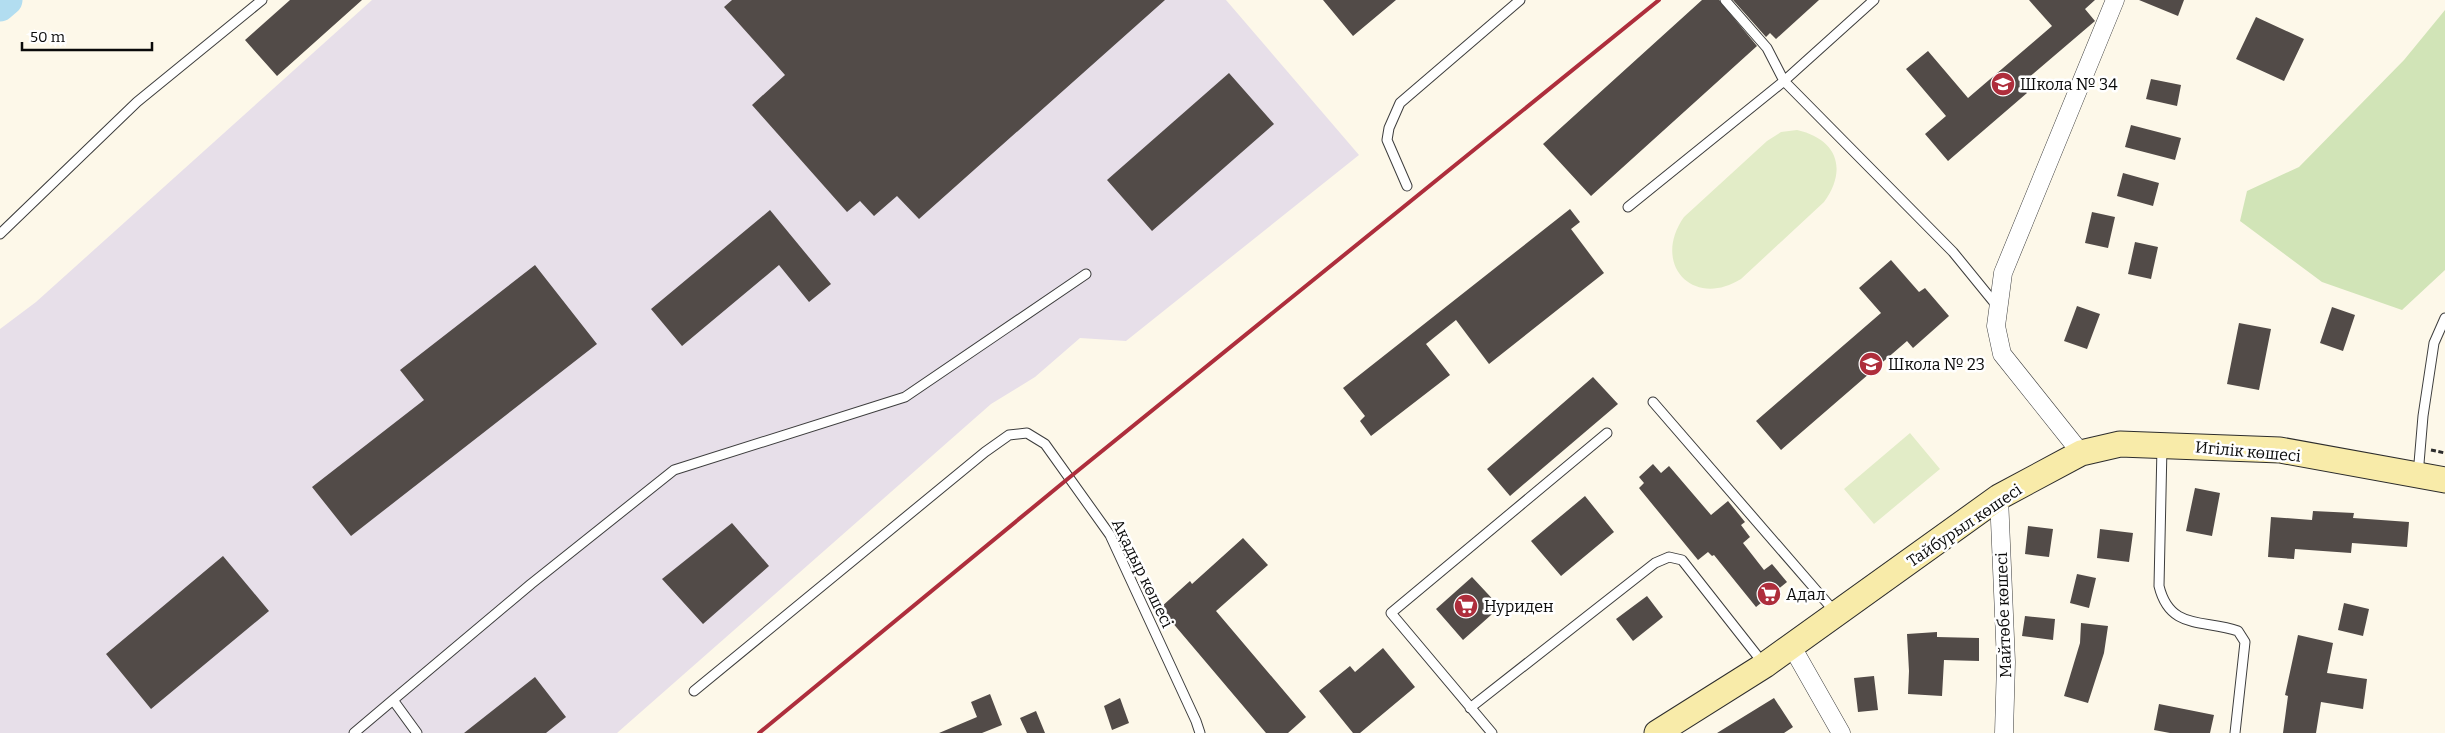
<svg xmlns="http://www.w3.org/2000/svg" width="2445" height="733" font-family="Bitter,serif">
	<rect width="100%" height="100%" fill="#fdf8e9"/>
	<path fill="#e7dfe9" d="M372,0h854l133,155 -233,186 -46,-3 -45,39 -44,27 -374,329h-617v-404l36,-27z"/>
	<path fill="#d1e4b7" d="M2445,10v260l-43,40 -80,-28 -82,-61 7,-30 52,-24 105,-107z"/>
	<path fill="#e2ecc7" d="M1797,130c40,9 51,39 27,72l-83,77c-48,30 -90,-15 -57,-62l83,-76 14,-9z
		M1910,433l30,36 -66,55 -30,-35z"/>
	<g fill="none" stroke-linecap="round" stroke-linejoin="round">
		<path stroke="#b2ddf0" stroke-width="31" d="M0,6l7,-6"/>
	</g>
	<path fill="#524b48" d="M290,0h72l-85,76 -32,-36z
		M732,0h433l-246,219 -22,-23 -23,20 -14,-15 -13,11 -95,-107 33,-30 -61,-68z
		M1323,0h73l-43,36z
		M1702,0h17l38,46 -166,150 -48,-52z
		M1733,0h86l-43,39 -6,-6 -4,4z
		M2029,0h66l-10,9 10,12 -75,64 7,8 -79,68 -23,-27 21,-18 -40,-47 22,-18 40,47 84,-72z
		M2139,0h45l-6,16z
		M2256,17l48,22 -20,42 -48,-22z
		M1229,73l45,51 -122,107 -45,-51z
		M2151,79l30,6 -4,21 -31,-7z
		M2131,125l50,13 -6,22 -50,-13z
		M2123,173l36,10 -6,23 -36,-10z
		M1570,209l10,13 -9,7 33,44 -115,91 -33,-44 -30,24 24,31 -79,61 -11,-15 5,-5 -22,-28z
		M770,210l61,74 -22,18 -30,-37 -97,81 -31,-37z
		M2092,212l23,5 -7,31 -23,-5z
		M2135,242l23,5 -7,32 -23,-5z
		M1891,260l28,32 6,-4 24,28 -36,32 -6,-7 -126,109 -25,-29 125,-108 -22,-25z
		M535,265l62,79 -246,192 -39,-49 112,-87 -24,-30z
		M2077,306l23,8 -13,35 -23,-8z
		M2332,307l23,8 -12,36 -23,-8z
		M2239,323l32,6 -12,61 -32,-6z
		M1593,377l25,27 -108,92 -23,-27z
		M1653,464l8,9 8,-7 42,49 17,-14 17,21 -4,3 9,12 -7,6 21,27 8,-6 15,18 -31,25 -42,-52 -2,1 -4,-4 -10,8 -59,-72 5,-5 -5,-6z
		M2195,488l25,5 -8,43 -26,-5z
		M1585,496l29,36 -53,44 -30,-35z
		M2313,511l41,2 -1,5 56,4 -2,25 -55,-4 -1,10 -56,-4 -1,10 -26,-2 3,-40 41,3z
		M732,523l37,43 -66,58 -41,-45z
		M2028,526l25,3 -4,28 -24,-3z
		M2100,529l33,4 -4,29 -32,-4z
		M1243,538l25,27 -52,46 90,106 -18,16h-22l-106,-125 30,-27 2,3z
		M223,556l46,55 -118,98 -45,-55z
		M2077,574l19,4 -7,30 -19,-5z
		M1472,577l28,30 -37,33 -27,-31z
		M1647,596l16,21 -30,24 -17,-22z
		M2344,603l25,6 -6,27 -25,-6z
		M2025,616l30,3 -2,21 -31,-4z
		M2081,623l27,3 -4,27 -16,50 -24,-7 16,-53z
		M1937,632v5l42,1v23l-35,-1 -2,36 -34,-2 1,-23 -2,-37z
		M2298,635l35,8 -6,30 40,6 -4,30 -42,-7 -5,31h-33l5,-37 -3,-1z
		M1383,648l32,39 -55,46h-7l-34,-42 31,-25 5,6z
		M1874,676l4,34 -20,2 -4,-34z
		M535,677l31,40 -20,16h-82z
		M990,694l12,31 -20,8h-43l38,-16 -6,-15z
		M1120,698l9,25 -17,7 -8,-24z
		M1774,698l19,29 -9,6h-67z
		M2159,704l55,11 -4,18h-40l-16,-3z
		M1036,711l9,22h-18l-7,-15z"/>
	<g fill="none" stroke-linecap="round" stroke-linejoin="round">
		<g stroke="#3d3d3d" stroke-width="11">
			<path id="lane" d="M1874,0l-90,81 169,171 44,54
				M1407,186l-20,-46 2,-12 11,-25 120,-103
				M1628,207l156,-126 -17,-33 -42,-48
				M0,234l137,-132 125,-102
				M1653,402l182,210
				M2162,447l-3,139c11,45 45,33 79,45l7,11 -10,91
				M2418,475l5,-59 11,-73 11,-25
				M694,691l291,-239 24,-17 18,-2 18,11 65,91 86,186 4,12
				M1470,708l185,-145 14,-6 13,3 81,103
				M354,733l39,-33
				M417,733l-24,-33 138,-116 143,-114 231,-73 181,-123
				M1492,733l-101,-120 216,-180"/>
		</g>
		<g stroke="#3d3d3d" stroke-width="19">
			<path id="street" d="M2081,453l-79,-99 -6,-28 7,-53 112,-273
				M1999,497l7,165 -2,71
				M1791,645l50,88"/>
		</g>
		<g stroke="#2c2c2c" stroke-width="27">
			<path id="secondary" d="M1657,733l108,-68 234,-168 82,-44 39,-9 160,6 165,30"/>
		</g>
		<path stroke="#2c2c2c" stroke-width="3" stroke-dasharray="5 2.5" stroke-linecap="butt" d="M2431,450l14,3"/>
		<use href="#lane" stroke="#fff" stroke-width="9"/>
		<use href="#street" stroke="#fff" stroke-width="18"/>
		<use href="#secondary" stroke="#f8eba9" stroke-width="25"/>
		<path stroke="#ae2e3c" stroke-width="4" d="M759,733l311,-256 589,-477"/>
	</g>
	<defs>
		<g id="school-disc" transform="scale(1.25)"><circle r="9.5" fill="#ae2e3c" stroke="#fff"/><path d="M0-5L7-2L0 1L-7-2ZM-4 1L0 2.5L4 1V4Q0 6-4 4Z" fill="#fff"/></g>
		<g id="supermarket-disc" transform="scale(1.25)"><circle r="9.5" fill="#ae2e3c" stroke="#fff"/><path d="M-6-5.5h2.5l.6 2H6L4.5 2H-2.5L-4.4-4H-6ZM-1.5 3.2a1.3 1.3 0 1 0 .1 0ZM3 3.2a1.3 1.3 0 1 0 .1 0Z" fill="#fff"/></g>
	</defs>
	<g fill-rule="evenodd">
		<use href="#school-disc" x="2003" y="84"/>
		<use href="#school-disc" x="1871" y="364"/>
		<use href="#supermarket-disc" x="1769" y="594"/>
		<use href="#supermarket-disc" x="1466" y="606"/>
	</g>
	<g text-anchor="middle" stroke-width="5" stroke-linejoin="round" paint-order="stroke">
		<g font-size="16" fill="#0a0a0a" stroke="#fff" text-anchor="start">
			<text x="2020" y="90">Школа № 34</text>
			<text x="1888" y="370">Школа № 23</text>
			<text x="1786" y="600">Адал</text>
			<text x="1484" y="612">Нуриден</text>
		</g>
		<g font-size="16" fill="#0a0a0a" stroke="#fff">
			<text transform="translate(2248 451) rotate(5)" y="6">Игілік көшесі</text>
			<text transform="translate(1964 525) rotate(-34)" y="6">Тайбурыл көшесі</text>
			<text transform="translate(1143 573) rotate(64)" y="6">Ақадыр көшесі</text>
			<text transform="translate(2003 615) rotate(-92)" y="6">Майтөбе көшесі</text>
		</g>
	</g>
	<path d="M22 42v8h130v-8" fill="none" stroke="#0a0a0a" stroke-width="2.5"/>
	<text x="30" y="42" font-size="15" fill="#0a0a0a" stroke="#ffffff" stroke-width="4" paint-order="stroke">50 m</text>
</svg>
